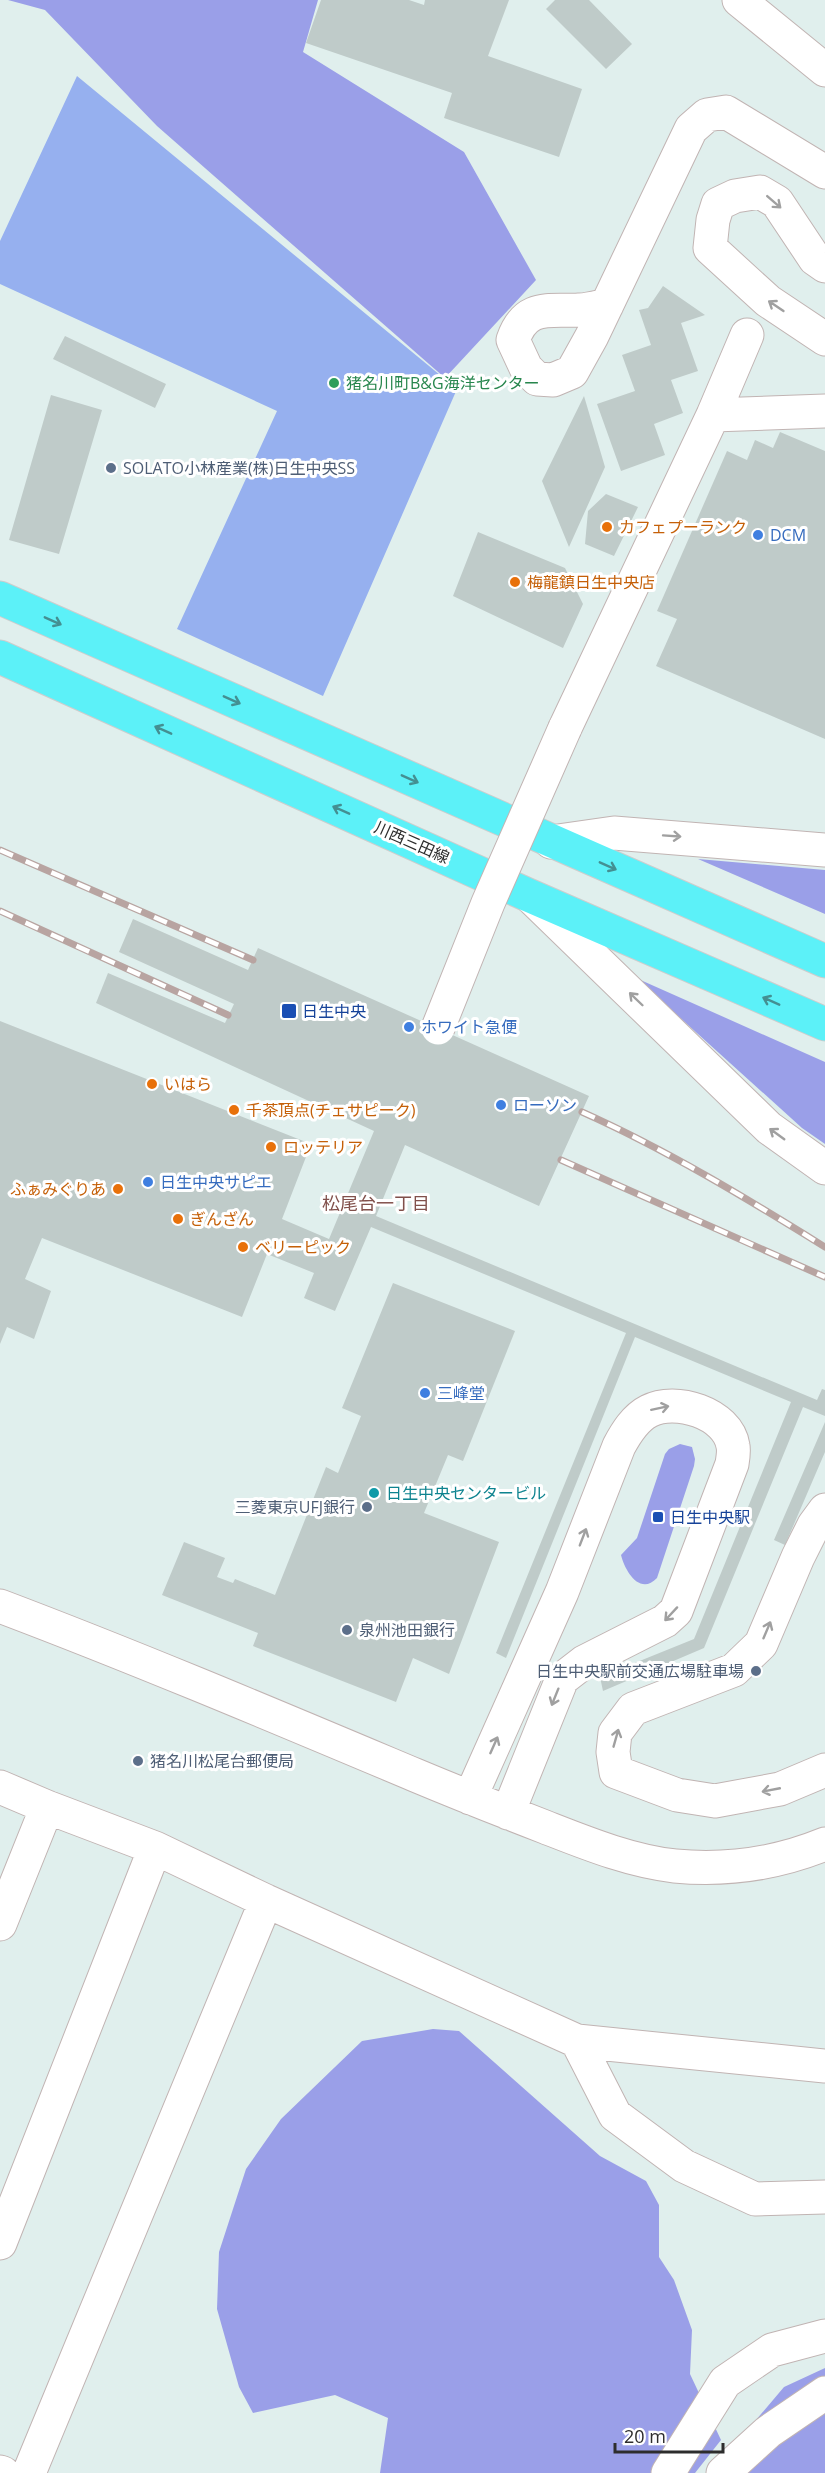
<svg xmlns="http://www.w3.org/2000/svg" width="825" height="2473" font-family="'Open Sans','Noto Sans JP',sans-serif">
	<rect width="100%" height="100%" fill="#e0efed"/>
	<path fill="#9a9fe8" d="M8,0h310l-15,52 161,100 72,128 -91,98 -288,-252 -112,-116z
		M698,859l127,11v44z
		M636,978l189,84v82l-23,-16z
		M680,1444l12,3 3,12 -1,7 -37,112c-17,18 -32,-7 -36,-23l16,-17 28,-84 4,-5z
		M433,2029l26,2 141,125 46,25 13,24v52l15,23 18,50 -2,44 31,66 -26,33h-315l8,-55 -53,-23 -82,18 -14,-26 -22,-78 2,-57 27,-83 35,-50 81,-78z
		M825,2368v105h-114l73,-86z"/>
	<path fill="#96b0ef" d="M77,76l380,313 -134,307 -146,-67 100,-218 -277,-127v-43z"/>
	<path fill="#bfcbc9" d="M321,0h88l15,5 1,-5h84l-21,56 94,33 -23,68 -115,-39 8,-25 -146,-50z
		M555,0h34l43,44 -26,25 -60,-60z
		M663,286l42,29 -24,8 17,48 -27,9 12,33 -29,11 11,31 -44,16 -24,-67 38,-13 -13,-36 29,-10 -12,-35 9,-2z
		M65,336l101,48 -11,24 -102,-49z
		M51,395l51,15 -43,144 -50,-14z
		M584,396l21,71 -36,80 -27,-66z
		M780,432l45,19v288l-169,-73 21,-47 -20,-8 70,-160 20,9 8,-20 18,8z
		M606,494l32,13 -24,49 -29,-12 3,-33z
		M478,532l87,36 18,36 -20,44 -110,-52z
		M133,919l115,51 10,-22 331,148 -50,110 -134,-61 -29,71 441,184 5,-11 3,1v26l-22,-9 -99,241 -101,43 -3,-14 94,-38 97,-237 -156,-65 -129,321 -10,-5 130,-320 -255,-106 -36,84 -31,-13 10,-25 -47,-19 -25,63 -200,-79 -17,41 26,12 -17,48 -27,-12 -7,17v-323l311,123 -29,75 47,20 45,-108 -278,-128 12,-30 117,50 9,-19 -115,-52z
		M393,1283l122,48 -52,130 -15,-6 -24,58 75,29 -50,132 -36,-16 -17,44 -143,-56 5,-13 -96,-38 22,-53 41,16 -8,19 16,6 2,-4 40,16 51,-128 12,6 23,-57 -19,-8z
		M825,1422v30l-40,93 -11,-5z"/>
	<g fill="none" stroke-linecap="round" stroke-linejoin="round">
		<g stroke="#c1b4b3" stroke-width="35">
			<path id="minor" d="M739,0l86,70
				M825,266l-10,-7 -38,-57 -17,-10 -25,4 -17,8 -5,16 -3,28 58,53 57,38
				M607,305c-9,2 -19,5 -28,5 -30,2 -53,-7 -66,30l13,28 11,11 16,1 19,-8 20,-36 99,-207 16,-14 19,-3 99,60
				M713,415l112,-4
				M565,728l148,-313 34,-80
				M551,842l63,-9 211,17
				M531,897l238,231 56,40
				M825,1510l-11,15 -16,32 -37,87 -27,26 -101,39 -18,24 -2,19 3,20 61,23 38,6 65,-12 45,-19
				M0,1606c140,53 277,111 415,169 43,18 86,35 130,52 41,16 85,34 130,39 53,5 101,-2 150,-22
				M0,1787l47,20 108,41 111,53 311,140 248,25
				M470,1798l92,-206 57,-146c7,-13 16,-28 30,-35 26,-14 79,2 84,35 1,5 0,12 -1,18l-56,147 -11,10 -81,41 -22,17 -54,134
				M0,1924l47,-117
				M577,2041l38,74 69,51 71,33 70,-2
				M0,2243l155,-395
				M0,2472l3,1
				M29,2473l237,-572
				M668,2473l57,-91 47,-32 53,-14
				M723,2473l45,-41 57,-39"/>
		</g>
		<g stroke="#cdcdcd" stroke-width="35">
			<path id="major" d="M0,598l825,363
				M0,657l528,238 297,129"/>
		</g>
		<use href="#minor" stroke="#fff" stroke-width="33"/>
		<use href="#major" stroke="#5cf1f8" stroke-width="33"/>
		<g stroke="#b8a4a1" stroke-width="7">
			<path id="rail" d="M0,850l253,110
				M0,911l228,104
				M582,1112c85,38 164,86 243,135
				M561,1160l264,117"/>
		</g>
		<use href="#rail" stroke="#fff" stroke-width="4.5" stroke-dasharray="14" stroke-linecap="butt"/>
		<g stroke="#c1b4b3" stroke-width="35" stroke-linecap="butt">
			<path id="minor-bridge" d="M438,1028l50,-125 77,-175"/>
		</g>
		<use href="#minor-bridge" stroke="#fff" stroke-width="33"/>
	</g>
	<defs><path id="oneway-shaft" d="M-6 0H5M1.5-3L5.5 0L1.5 3" fill="none" stroke-width="1.6" stroke-linecap="round" stroke-linejoin="round" transform="scale(1.5)"/></defs>
	<g stroke="#a0a0a0">
		<use href="#oneway-shaft" transform="translate(774 202) rotate(41)"/>
		<use href="#oneway-shaft" transform="translate(776 306) rotate(-146)"/>
		<use href="#oneway-shaft" transform="translate(672 836) rotate(4)"/>
		<use href="#oneway-shaft" transform="translate(636 999) rotate(-136)"/>
		<use href="#oneway-shaft" transform="translate(777 1134) rotate(-144)"/>
		<use href="#oneway-shaft" transform="translate(660 1408) rotate(-12)"/>
		<use href="#oneway-shaft" transform="translate(583 1537) rotate(-69)"/>
		<use href="#oneway-shaft" transform="translate(671 1614) rotate(133)"/>
		<use href="#oneway-shaft" transform="translate(767 1630) rotate(-67)"/>
		<use href="#oneway-shaft" transform="translate(555 1697) rotate(112)"/>
		<use href="#oneway-shaft" transform="translate(616 1738) rotate(-74)"/>
		<use href="#oneway-shaft" transform="translate(494 1745) rotate(-66)"/>
		<use href="#oneway-shaft" transform="translate(771 1790) rotate(169)"/>
	</g>
	<g stroke="#448f92">
		<use href="#oneway-shaft" transform="translate(53 621) rotate(24)"/>
		<use href="#oneway-shaft" transform="translate(232 700) rotate(24)"/>
		<use href="#oneway-shaft" transform="translate(163 730) rotate(-156)"/>
		<use href="#oneway-shaft" transform="translate(410 779) rotate(24)"/>
		<use href="#oneway-shaft" transform="translate(341 810) rotate(-156)"/>
		<use href="#oneway-shaft" transform="translate(608 866) rotate(24)"/>
		<use href="#oneway-shaft" transform="translate(771 1001) rotate(-156)"/>
	</g>
	<circle fill="#2e9e5b" stroke="#fff" stroke-width="2" cx="334" cy="383" r="6"/>
	<g fill="#5c6f8a" stroke="#fff" stroke-width="2">
		<circle cx="111" cy="468" r="6"/>
		<circle cx="367" cy="1507" r="6"/>
		<circle cx="347" cy="1630" r="6"/>
		<circle cx="756" cy="1671" r="6"/>
		<circle cx="138" cy="1761" r="6"/>
	</g>
	<g fill="#e8710a" stroke="#fff" stroke-width="2">
		<circle cx="607" cy="527" r="6"/>
		<circle cx="515" cy="582" r="6"/>
		<circle cx="152" cy="1084" r="6"/>
		<circle cx="234" cy="1110" r="6"/>
		<circle cx="271" cy="1147" r="6"/>
		<circle cx="118" cy="1189" r="6"/>
		<circle cx="178" cy="1219" r="6"/>
		<circle cx="243" cy="1247" r="6"/>
	</g>
	<g fill="#3f7fe0" stroke="#fff" stroke-width="2">
		<circle cx="758" cy="535" r="6"/>
		<circle cx="409" cy="1027" r="6"/>
		<circle cx="501" cy="1105" r="6"/>
		<circle cx="148" cy="1182" r="6"/>
		<circle cx="425" cy="1393" r="6"/>
	</g>
	<g fill="#1a4fb4" stroke="#fff" stroke-width="2">
		<rect x="281" y="1003" width="16" height="16" rx="3"/>
		<rect x="652" y="1511" width="12" height="12" rx="3"/>
	</g>
	<circle fill="#0f9aa8" stroke="#fff" stroke-width="2" cx="374" cy="1493" r="6"/>
	<g text-anchor="middle" stroke-width="6" stroke-linejoin="round" paint-order="stroke">
		<g font-size="16" fill="#27864d" stroke="#fff" text-anchor="start">
			<text x="346" y="389">猪名川町B&amp;G海洋センター</text>
		</g>
		<g font-size="16" fill="#4e5e75" stroke="#fff" text-anchor="start">
			<text x="123" y="474">SOLATO小林産業(株)日生中央SS</text>
			<text x="355" y="1513" text-anchor="end">三菱東京UFJ銀行</text>
			<text x="359" y="1636">泉州池田銀行</text>
			<text x="744" y="1677" text-anchor="end">日生中央駅前交通広場駐車場</text>
			<text x="150" y="1767">猪名川松尾台郵便局</text>
		</g>
		<g font-size="16" fill="#c56008" stroke="#fff" text-anchor="start">
			<text x="619" y="533">カフェプーランク</text>
			<text x="527" y="588">梅龍鎮日生中央店</text>
			<text x="164" y="1090">いはら</text>
			<text x="246" y="1116">千茶頂点(チェサピーク)</text>
			<text x="283" y="1153">ロッテリア</text>
			<text x="106" y="1195" text-anchor="end">ふぁみぐりあ</text>
			<text x="190" y="1225">ぎんざん</text>
			<text x="255" y="1253">ベリーピック</text>
		</g>
		<g font-size="16" fill="#366cbe" stroke="#fff" text-anchor="start">
			<text x="770" y="541">DCM</text>
			<text x="421" y="1033">ホワイト急便</text>
			<text x="513" y="1111">ローソン</text>
			<text x="160" y="1188">日生中央サピエ</text>
			<text x="437" y="1399">三峰堂</text>
		</g>
		<g font-size="16" fill="#2d2d2d" stroke="#fff">
			<text transform="translate(412 842) rotate(24)" y="6">川西三田線</text>
		</g>
		<g font-size="16" fill="#164399" stroke="#fff" text-anchor="start">
			<text x="302" y="1017">日生中央</text>
			<text x="670" y="1523">日生中央駅</text>
		</g>
		<g font-size="16" fill="#0d838f" stroke="#fff" text-anchor="start">
			<text x="386" y="1499">日生中央センタービル</text>
		</g>
		<g font-size="18" fill="#81504b" stroke="#fff">
			<text x="376" y="1210">松尾台一丁目</text>
		</g>
	</g>
	<path d="M615 2443v9h108v-9" fill="none" stroke="#2d2d2d" stroke-width="3"/>
	<text x="624" y="2443" font-size="18" fill="#2d2d2d" stroke="#ffffff" stroke-width="4.5" paint-order="stroke">20 m</text>
</svg>
